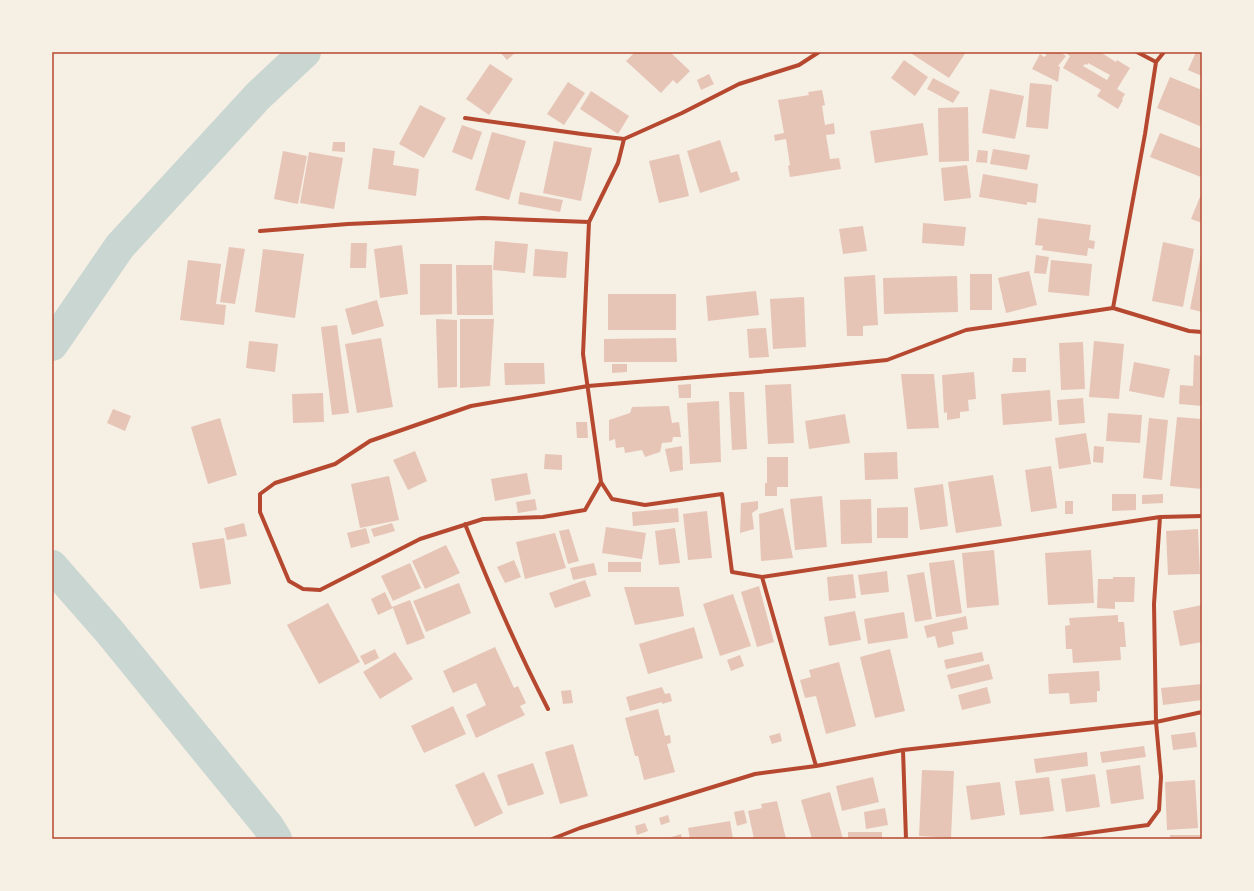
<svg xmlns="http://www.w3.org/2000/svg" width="1254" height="891" font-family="Quicksand,sans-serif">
	<rect width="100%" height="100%" fill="#f6efe4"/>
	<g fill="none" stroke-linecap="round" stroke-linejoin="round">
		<path stroke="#c9d6d2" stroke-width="32" d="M52,345l68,-99 138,-150 47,-44
			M52,566l57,65 159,195 8,13"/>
	</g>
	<path fill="#e6c5b7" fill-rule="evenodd" d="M500,52h16l-9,8z
		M635,52h35l20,19 -13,13 -4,-4 -12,13 -35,-32z
		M909,52h57l-17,26z
		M1042,52h18l6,4 -8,10 2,1 -2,15 -26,-13 8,-15 4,3 3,-2z
		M1068,52h32l16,10 1,-2 13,8 -13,21 8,5 -3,5 1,1 -5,9 -21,-13 4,-6 -38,-22 7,-12 -3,-2zM1088,63l22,12 -3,5 -24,-14 2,-2 2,1z
		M1196,52h6v24l-14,-6z
		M904,60l24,17 -13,19 -24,-18z
		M490,64l23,15 -24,36 -23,-16z
		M709,74l5,10 -13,6 -4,-10z
		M1170,77l32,13v37l-45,-19z
		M933,78l27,14 -7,11 -26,-14z
		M568,82l17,11 -21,32 -17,-11z
		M1030,83l22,2 -4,44 -22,-2z
		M990,89l34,7 -9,43 -33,-6z
		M822,90l3,15 -3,1 3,19 9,-2 1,11 -9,1 4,24 9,-1 2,11 -51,8 -2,-11 2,-1 -4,-26 -11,2 -1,-6 10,-2 -6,-33 31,-5 -1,-3z
		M591,91l38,25 -11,18 -38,-25z
		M420,105l26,13 -22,40 -25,-14z
		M968,107l1,54 -30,1 -1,-54z
		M923,123l5,32 -53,8 -5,-32z
		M462,125l20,7 -10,28 -20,-8z
		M492,132l34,9 -17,59 -34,-10z
		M1160,133l42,16 -1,28 -51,-20z
		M720,140l11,33 6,-2 3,9 -40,13 -13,-42z
		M554,141l38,7 -11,53 -38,-8z
		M333,142h12v10l-13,-1z
		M373,148l22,3 -2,14 26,4 -3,27 -48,-7z
		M993,149l37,6 -3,15 -37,-6z
		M978,150l10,1 -1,12 -11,-1z
		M283,151l24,5 -9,48 -24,-5z
		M309,152l34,6 -9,51 -34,-6z
		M679,154l10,42 -30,7 -10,-42z
		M967,165l4,33 -27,3 -3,-33z
		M983,174l55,10 -2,19 -9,-1v3l-48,-8z
		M520,192l43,8 -3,12 -42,-8z
		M1202,192v31l-11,-4z
		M1038,218l53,7 -2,15 6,1 -1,8 -6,-1 -1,8 -45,-6 1,-4 -8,-1z
		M923,223l43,4 -2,19 -42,-3z
		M863,226l4,25 -24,3 -4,-25z
		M495,241l33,3 -3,29 -32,-3z
		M1163,242l31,7 -11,58 -31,-6z
		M351,243h16l-1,25h-16z
		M402,245l6,49 -28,4 -6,-49z
		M229,247l16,2 -10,55 -15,-2z
		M263,249l41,5 -9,64 -40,-6z
		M535,249l33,3 -2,26 -33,-2z
		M1201,254h1v58l-12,-3z
		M1036,255l13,2 -3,17 -12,-1z
		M188,260l33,4 -5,40 10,1 -2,20 -44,-5z
		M1051,260l41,4 -3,32 -41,-4z
		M420,264h32v50l-32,1z
		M456,265h36l1,50h-36z
		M1029,271l8,34 -31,8 -8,-35z
		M970,274h22v36h-22z
		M875,275l3,50 -15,1v10h-16l-3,-59z
		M957,276l1,36 -74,2 -1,-36z
		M756,291l3,24 -51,6 -2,-25z
		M608,294h68v36h-68z
		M804,297l2,50 -33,2 -3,-50z
		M377,300l7,26 -32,9 -7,-26z
		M436,319l21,1v67l-19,1z
		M460,319h34l-4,67 -30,2z
		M337,325l12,88 -17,2 -11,-88z
		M766,328l3,29 -20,1 -2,-29z
		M381,338l12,69 -36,6 -12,-69z
		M676,338l1,24h-73v-23z
		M249,341l29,3 -3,28 -29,-4z
		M1094,341l30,3 -5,55 -30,-2z
		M1083,342l2,47 -24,1 -2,-47z
		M1194,355l8,1v50l-23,-2 1,-19 13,1z
		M1013,358h13v14h-14z
		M1134,362l36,7 -6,29 -35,-7z
		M504,363h40l1,21 -40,1z
		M612,364h15v8l-15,1z
		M974,372l2,27 -8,1 1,11 -9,1v6l-13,2v-8l-3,1 -2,-38z
		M901,374h33l5,54 -32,1z
		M691,384v14h-12l-1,-13z
		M791,384l3,59 -26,1 -3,-59z
		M1050,390l2,31 -49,4 -2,-31z
		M729,392h15l3,57 -15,1z
		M323,393l1,29 -31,1 -1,-29z
		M1083,398l2,25 -26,2 -2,-25z
		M719,401l2,61 -31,2 -3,-61z
		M669,406l3,17 7,-1 2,15h-8l-1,5 -10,1 -2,9 -15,5 -3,-7 -17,3 -1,-6 -8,1 -1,-9 -6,2v-21l21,-7 2,-6z
		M113,409l18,7 -6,15 -18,-8z
		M1108,413l34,2 -2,28 -34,-2z
		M845,414l5,29 -41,6 -4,-28z
		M1177,417l25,2v70l-32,-3z
		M220,418l17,57 -29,9 -17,-57z
		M1149,418l19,2 -6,60 -19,-2z
		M576,422h11l1,16h-11z
		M1086,433l5,31 -32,5 -4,-31z
		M682,446l1,24 -13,2 -5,-23z
		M1094,446l10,1 -1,16 -10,-1z
		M415,451l12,30 -19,9 -15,-30z
		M897,452l1,27 -33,1 -1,-27z
		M545,454l17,1v15l-18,-1z
		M767,457h21v30h-11v9h-12v-13h2z
		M1051,466l6,42 -26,4 -6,-42z
		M527,473l4,21 -36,7 -4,-22z
		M993,475l9,51 -46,7 -8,-51z
		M389,476l10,44 -39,8 -9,-44z
		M943,484l5,42 -28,4 -6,-42z
		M1112,494h24v16l-24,1z
		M1163,494v9l-21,1v-9z
		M822,496l5,51 -32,3 -5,-51z
		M535,499l2,11 -19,3 -2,-11z
		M871,499l1,44 -31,1 -1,-44z
		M758,501v8l-6,4 2,16 -14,4 1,-30z
		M1065,501h8v13h-8z
		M908,507v31h-31v-30z
		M678,508l1,14 -46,4 -1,-14z
		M783,508l10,50 -32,3 -2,-47z
		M707,511l5,47 -24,2 -5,-46z
		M244,523l3,13 -20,4 -3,-12z
		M392,523l3,8 -21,6 -3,-8z
		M606,527l40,6 -4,26 -40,-6z
		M366,528l4,15 -19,5 -4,-15z
		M675,528l5,35 -21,2 -4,-34z
		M569,529l10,32 -11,3 -9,-33z
		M1198,529l2,45 -32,1 -2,-44z
		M555,533l11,35 -41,11 -9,-37z
		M224,538l7,46 -31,5 -8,-46z
		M446,545l14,28 -35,16 -13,-28z
		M994,550l5,55 -32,3 -5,-55z
		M1091,550l3,53 -46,2 -3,-52z
		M514,560l7,17 -16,6 -8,-16z
		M954,560l8,53 -26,4 -7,-54z
		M608,562h33v10h-33z
		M410,563l11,25 -28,13 -12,-25z
		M594,563l3,12 -24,5 -3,-12z
		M887,571l2,21 -28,3 -3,-20z
		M924,572l8,47 -17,3 -8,-47z
		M853,574l3,24 -27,3 -2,-24z
		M1113,577h22l-1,25h-19v7l-18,-1 1,-29h15z
		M585,580l6,16 -36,12 -6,-15z
		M459,583l12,30 -45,19 -13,-31z
		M759,586l15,56 -17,5 -16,-55z
		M624,587h55l5,29 -49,9z
		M385,592l7,15 18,-7 15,38 -18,7 -14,-37 -15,7 -7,-16z
		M733,594l18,52 -31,10 -17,-52z
		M328,603l32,59 -41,22 -32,-59z
		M1202,605v37l-22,4 -7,-35z
		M855,611l6,29 -32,6 -5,-29z
		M904,612l4,26 -40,6 -4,-25z
		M1118,615v7h6l2,25h-6l1,13 -48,3 -1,-14h-6l-1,-23 5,-1 -1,-7z
		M966,616l2,13 -16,3 2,12 -16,4 -3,-12 -8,2 -3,-12z
		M694,627l9,31 -55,16 -9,-30z
		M495,647l19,41 4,-2 8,17 -6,3 5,9 -49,23 -10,-23 20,-10 -10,-22 -23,10 -10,-22z
		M375,649l4,9 -14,7 -5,-9z
		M890,649l15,62 -30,7 -15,-61z
		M395,652l18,27 -33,20 -17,-27z
		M982,652l2,9 -38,8 -2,-9z
		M740,655l4,11 -13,5 -4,-11z
		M839,662l17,64 -30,8 -10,-38 -11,2 -5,-18 11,-3 -2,-7z
		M989,664l4,15 -42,10 -4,-14z
		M1099,671l1,20h-3v11l-27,2 -1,-11 -20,1 -1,-20z
		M1202,684v16l-39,5 -2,-17z
		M662,687l3,7 5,-1 2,8 -10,3v-2l-32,9 -4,-14z
		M987,687l4,16 -29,7 -4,-15z
		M571,690l2,13 -10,1 -2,-13z
		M453,706l13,28 -42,19 -13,-27z
		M658,709l7,27 5,-1 1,8 -4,1 8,28 -31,8 -6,-24h-3l-10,-38z
		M1195,732l2,15 -24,3 -2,-15z
		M780,733l2,8 -10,3 -3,-8z
		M573,744l15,52 -28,8 -15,-52z
		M1144,746l2,11 -44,6 -2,-11z
		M1087,752l1,14 -52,7 -2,-14z
		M533,763l11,31 -36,12 -11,-31z
		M1140,765l4,34 -33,5 -5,-34z
		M922,770l32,1 -3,67 -32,-2z
		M484,772l19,41 -28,14 -20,-42z
		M1095,774l5,33 -34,5 -5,-33z
		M873,777l6,25 -37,9 -6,-25z
		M1049,777l5,34 -34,4 -5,-34z
		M1195,780l3,48 -31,2 -2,-48z
		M1000,782l5,33 -34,5 -5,-34z
		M830,792l13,47h-31l-11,-39z
		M777,801l9,38h-32l-6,-28 14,-3 -1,-4z
		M885,808l3,17 -22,4 -2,-17z
		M744,810l3,13 -10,3 -3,-14z
		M668,815l2,7 -9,3 -2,-7z
		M730,821l3,18h-43l-2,-11z
		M645,823l3,8 -11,4 -2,-9z
		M848,832h34v7h-34z
		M681,834l1,5h-16z
		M1170,835h32v4h-32z"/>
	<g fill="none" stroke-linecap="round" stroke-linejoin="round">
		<path stroke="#b5482f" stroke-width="4" d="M819,52l-20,13 -60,19 -57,29 -58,26 -6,24 -29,59 -6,132 18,128 11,17 33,6 77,-11 10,78 30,5 398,-60 42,-1
			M1137,52l19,10
			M465,118l117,16 42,5
			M260,231l88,-7 135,-6 106,4
			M1113,308l32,-174 11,-72 8,-10
			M601,482l-16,28 -42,7 -60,2 -63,20 -100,51 -17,-1 -14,-8 -29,-69v-18l15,-11 60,-19 35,-23 101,-35 117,-20 229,-19 70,-7 79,-30 147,-22 76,23 13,1
			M465,524c25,63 52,125 83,185
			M762,577l54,189
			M903,750l3,89
			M552,839l28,-11 175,-54 61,-8 87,-16 253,-28 46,-10
			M1043,839l105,-14 11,-15 2,-33 -5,-55 -2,-118 6,-87"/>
	</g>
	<rect width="1254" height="891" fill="none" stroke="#f6efe4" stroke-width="106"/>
	<rect x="53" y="53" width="1148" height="785" fill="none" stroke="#b5482f" stroke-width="1.5"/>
</svg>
